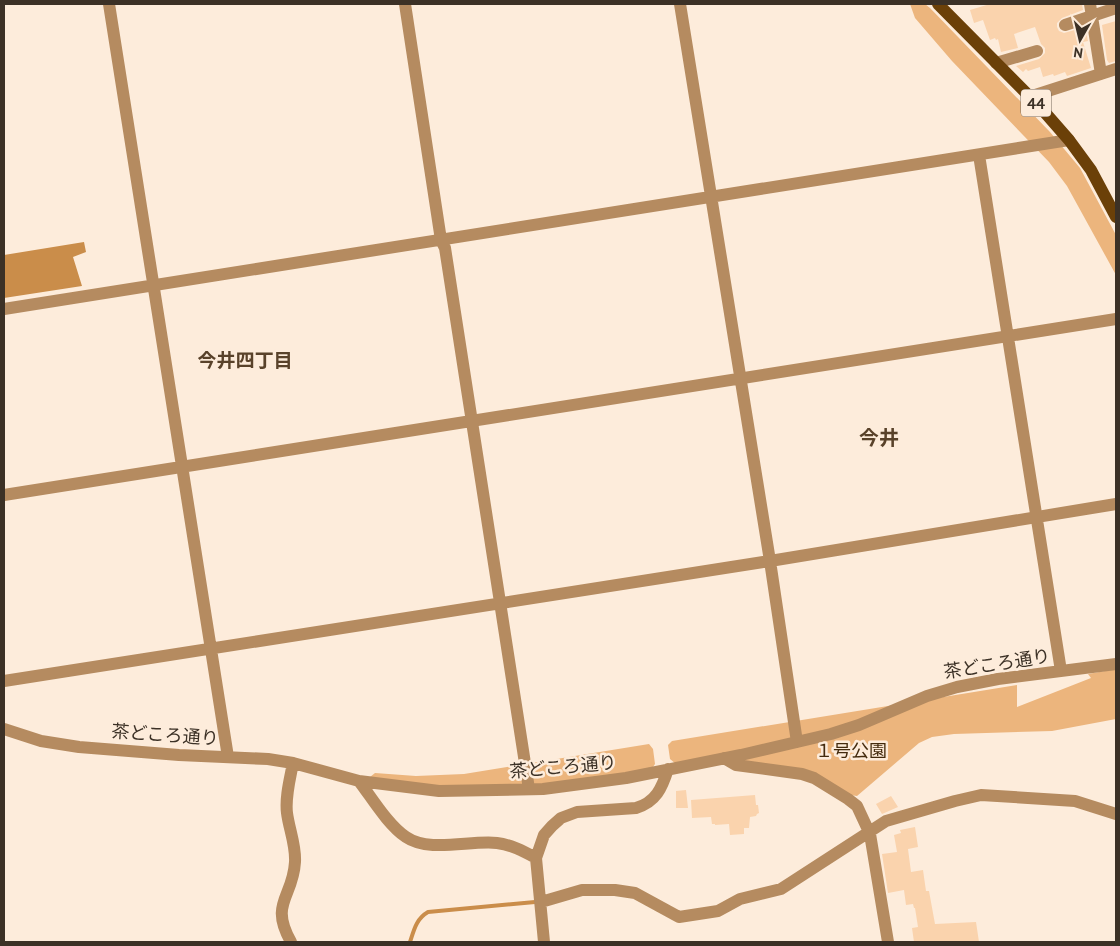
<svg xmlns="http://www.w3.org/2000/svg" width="1120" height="946" font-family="'PT Sans','Noto Sans JP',sans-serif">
	<rect width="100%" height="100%" fill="#fdecdb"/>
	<path fill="#ecb57d" d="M910,4h15l5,4 120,124 30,36 36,67v40l-49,-89 -18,-24 -97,-101 -37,-43z
		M1116,669v50l-64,12 -98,3 -22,3 -13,6 -62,53 -7,-1 -37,-23 -100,-15 -37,7 -6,-5 -2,-14 4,-4 345,-56v22l74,-29 -3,-4z
		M649,744l4,5 2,15 -4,6 -90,14 -112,4 -79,-11 5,-4 41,3 48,-2z"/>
	<path fill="#ca8d4a" d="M84,242l2,10 -13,5 9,29 -78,12v-43z"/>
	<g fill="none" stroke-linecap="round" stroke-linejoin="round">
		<path stroke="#ca8d4a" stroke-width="4" d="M410,942c4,-12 6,-23 18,-30l107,-10"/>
	</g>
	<path fill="#fad3ad" d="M990,4h92l1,6 -21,8 -5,5v4l2,4 5,2 21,-6 3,14 -5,1 8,26 -24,8 -2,-4 -11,4 -1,-2 -10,3 -3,-10 -12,4 -2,-2 -3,3 -7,-6 23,-7 6,-6v-5l-4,-4 -6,-17 -21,7 4,14 -17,4 -3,-13 -2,1 -1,-2 -5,2 -7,-20 -9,3 -4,-13z
		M1116,21v40l-7,2 -2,-3 -5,-35z
		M686,790l2,18h-12v-17z
		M755,795l1,10h2l1,8 -2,1 -1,2 -6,1 -1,11h-5v6l-14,1 -1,-11 -14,1v-1h-3l-1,-7 -19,1 -1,-18z
		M891,796l7,11 -16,7 -6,-10z
		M915,827l3,20 -10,2 3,23 12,-2 3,21h3l6,33 41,-2 3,20h-65l-2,-14 6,-1 -3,-19h-1l-1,-4 -7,1 -2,-15 -16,3 -6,-39 15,-2 -3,-17 7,-2 -1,-3z"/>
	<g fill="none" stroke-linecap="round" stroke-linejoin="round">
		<path stroke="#b58b60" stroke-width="12" d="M109,4l119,753
			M405,4l36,236 4,8 84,541
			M680,4l90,557 27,181
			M1090,4l11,70
			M1065,25l51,-17
			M996,63l41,-12
			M1029,97l87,-28
			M979,155l82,516
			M4,309l1065,-169
			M4,495l1112,-176
			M4,681l766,-120 346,-57
			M4,729l37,12 38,6 100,8 89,4 25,4 66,18 80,10 104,-2 83,-11 115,-23 90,-21 28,-9 68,-29 30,-9 41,-8 118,-15
			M724,758l12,7 66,9 12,4 34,21 9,7 13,28 18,108
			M359,781c13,17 29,44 47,56 23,16 64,3 91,6 15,2 26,8 39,15
			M541,902l41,-12h33l20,3 44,24 39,-6 22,-12 41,-10 105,-68 69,-20 26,-6 94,6 41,13
			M291,942c-22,-39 2,-44 4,-80 1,-17 -6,-33 -8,-49 -2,-16 3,-34 6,-50
			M544,942l-8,-84 8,-23 8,-9 9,-8 16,-6 59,-4c20,-6 26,-20 32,-39"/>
		<path stroke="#6b4008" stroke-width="12" d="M938,4l103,104 28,32 22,30 25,47"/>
	</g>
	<g text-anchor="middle" stroke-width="5" stroke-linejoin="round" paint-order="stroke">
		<rect fill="#fdecdb" stroke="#76695c" stroke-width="1" x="1021" y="89.5" width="30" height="27" rx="4"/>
		<g font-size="16" font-weight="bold" fill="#3c3126">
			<text x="1036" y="109">44</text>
		</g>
		<g font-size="18" fill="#3c3126" stroke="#fdecdb">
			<text transform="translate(997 664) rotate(-9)" y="6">茶どころ通り</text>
			<text transform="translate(165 735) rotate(4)" y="6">茶どころ通り</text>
			<text transform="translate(563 767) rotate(-5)" y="6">茶どころ通り</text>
		</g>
		<g font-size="18" fill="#442b0e" stroke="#fdecdb">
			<text x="851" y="757">１号公園</text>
		</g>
		<g font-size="19" font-weight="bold" fill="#59422a" stroke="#fdecdb">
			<text x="245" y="367">今井四丁目</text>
		</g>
		<g font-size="20" font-weight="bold" fill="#59422a" stroke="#fdecdb">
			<text x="879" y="445">今井</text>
		</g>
	</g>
	<rect width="1120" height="946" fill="none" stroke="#3c3126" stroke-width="10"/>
	<g transform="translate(1080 40) rotate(188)" stroke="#fdecdb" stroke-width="4" paint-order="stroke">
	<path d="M0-4L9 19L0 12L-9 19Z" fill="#3c3126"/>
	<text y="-8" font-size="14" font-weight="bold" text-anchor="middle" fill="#3c3126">N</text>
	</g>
</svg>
